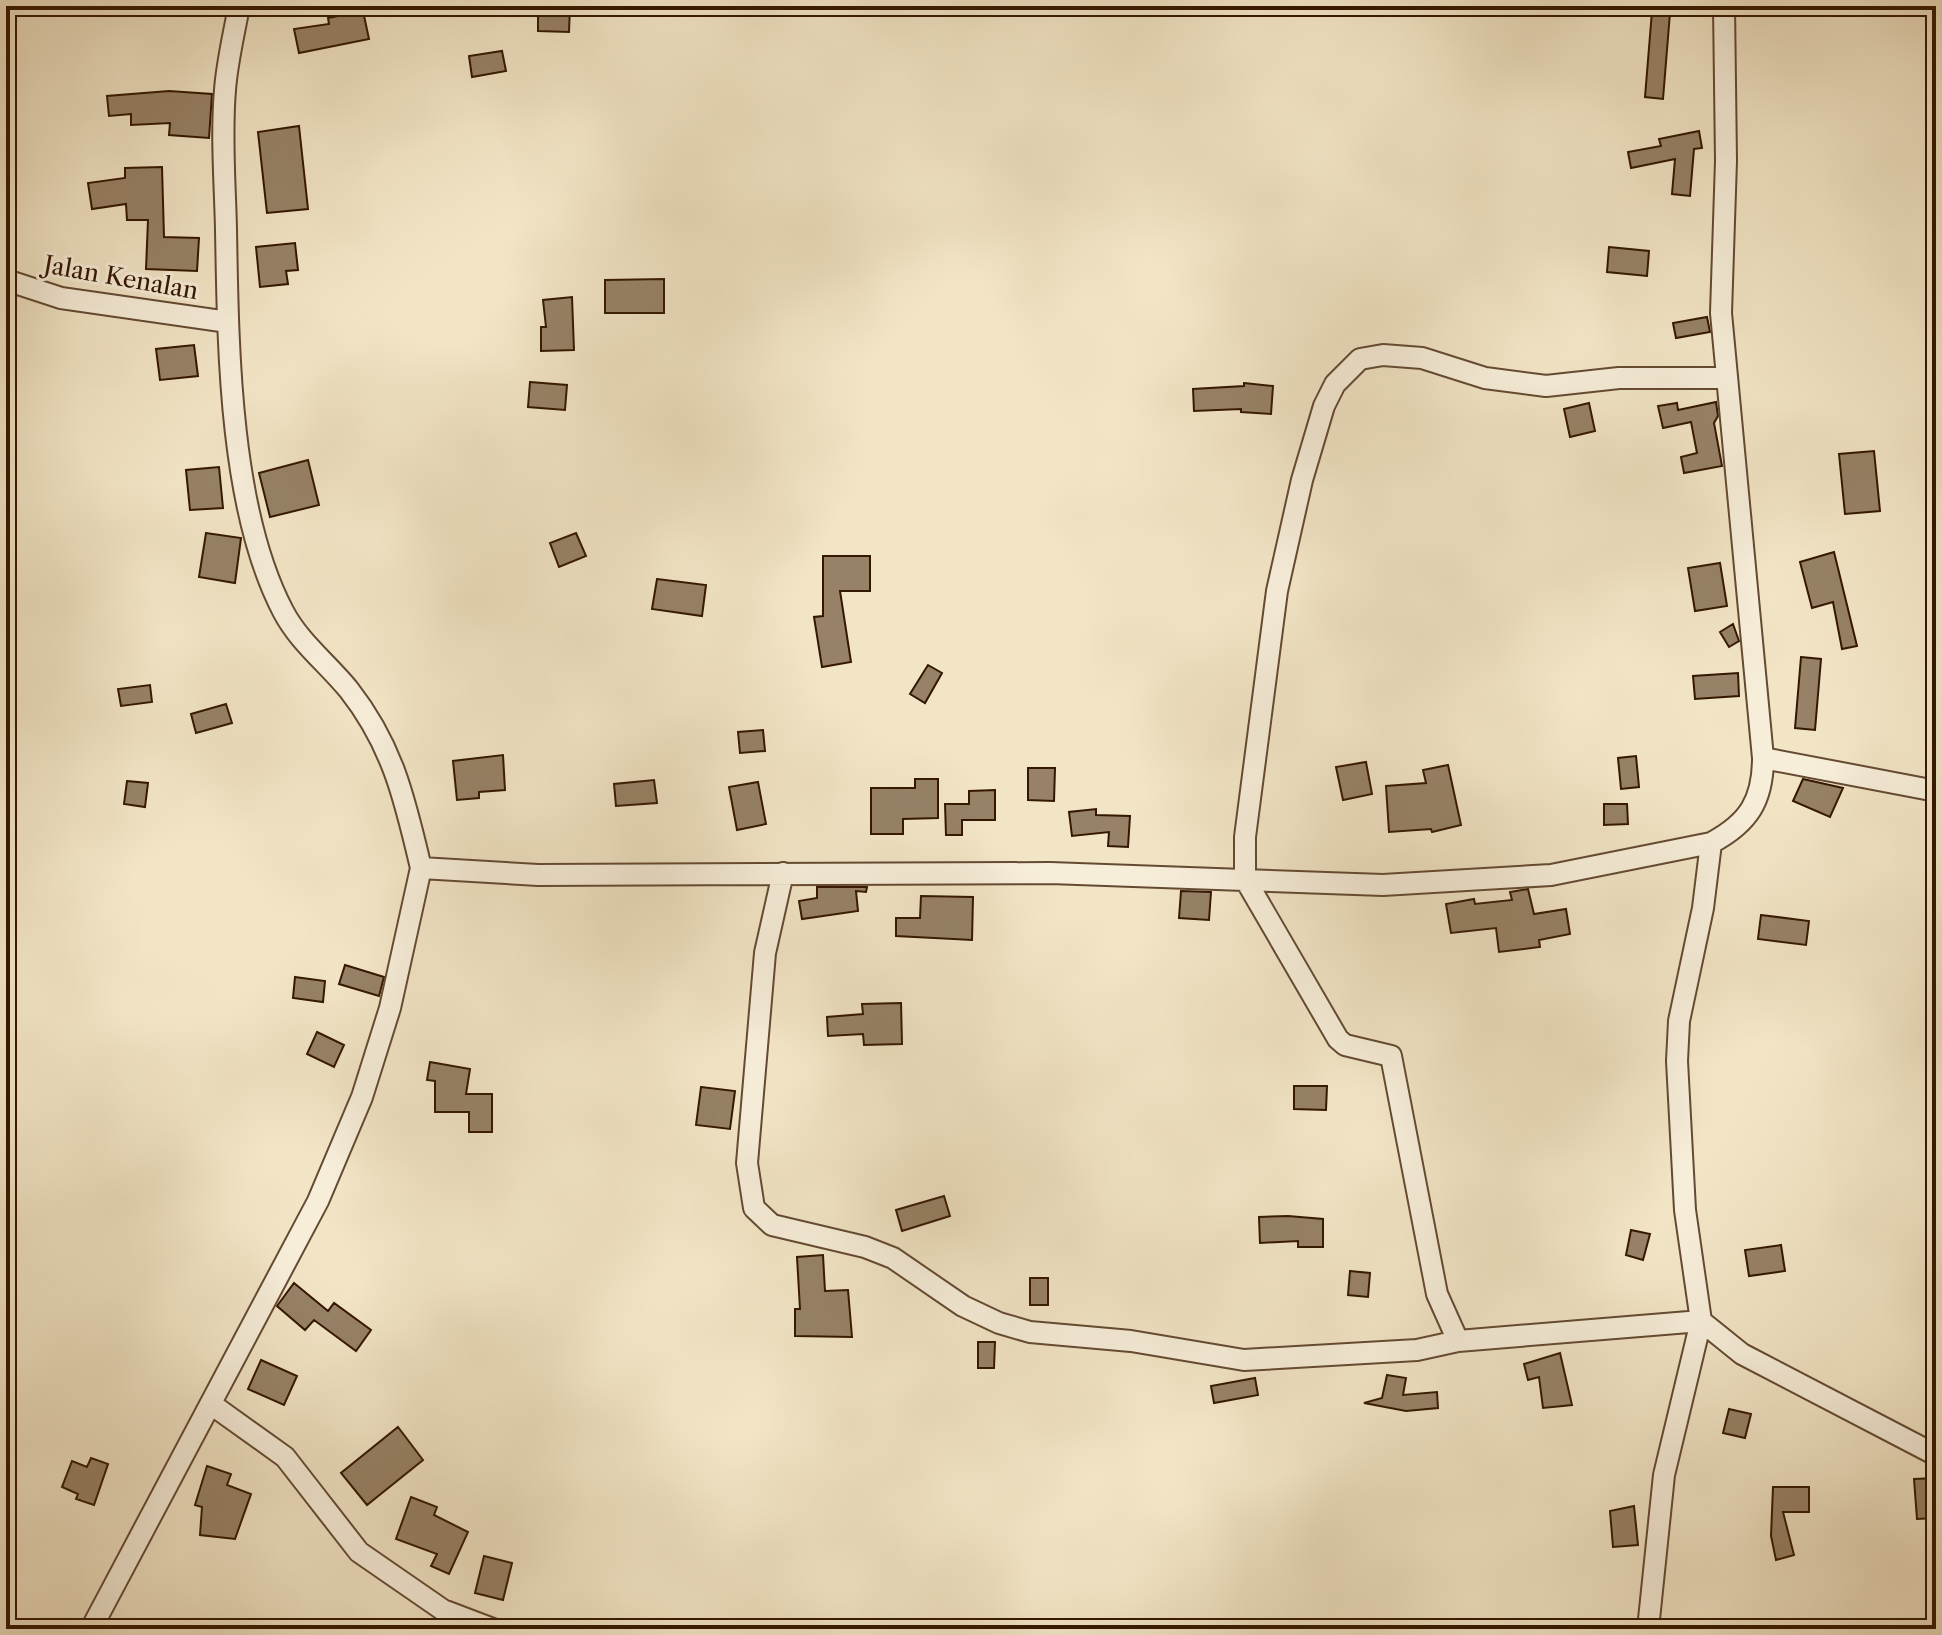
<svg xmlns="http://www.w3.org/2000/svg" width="1942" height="1635" font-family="'Libre Caslon Text',serif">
	<rect width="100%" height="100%" fill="#f2e5c6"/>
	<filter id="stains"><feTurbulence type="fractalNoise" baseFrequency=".0025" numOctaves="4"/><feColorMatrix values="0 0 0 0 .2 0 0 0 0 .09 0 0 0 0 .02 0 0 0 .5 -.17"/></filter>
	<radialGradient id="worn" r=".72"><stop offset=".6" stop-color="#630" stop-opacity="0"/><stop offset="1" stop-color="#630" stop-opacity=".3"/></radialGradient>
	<path fill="#978267" stroke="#341701" stroke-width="2" d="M538,6h32l-1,26 -31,-1z
		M363,11l6,28 -70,14 -5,-24 35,-5 -1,-6z
		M1652,11l18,2 -7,86 -18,-2z
		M502,51l4,20 -34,6 -3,-21z
		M169,91l43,3 -3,44 -40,-3 1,-12 -39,2v-11l-22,2 -2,-20z
		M299,126l9,83 -41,4 -9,-81z
		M1699,131l3,17 -8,1 -4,47 -18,-2 3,-35 -44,9 -3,-16 33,-6 -2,-7z
		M162,167l2,70 35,1 -2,33 -51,-2 2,-49h-21l-1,-16 -34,5 -4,-26 37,-5v-10z
		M295,243l3,27 -12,1 2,13 -28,3 -4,-40z
		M1609,247l40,4 -2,25 -40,-4z
		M664,279v34h-59v-33z
		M572,297l2,53 -33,1v-24h5l-3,-27z
		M1707,317l3,15 -34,6 -3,-15z
		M194,345l4,31 -38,4 -4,-31z
		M530,382l37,3 -2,25 -37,-3z
		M1244,383l29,3 -2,28 -30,-2v-3l-47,2 -1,-22 51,-3z
		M1716,402l2,14 -4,7 8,43 -38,7 -3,-16 16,-4 -6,-31 -28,6 -5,-22 19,-3 1,7z
		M1589,403l6,28 -25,6 -6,-28z
		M1874,451l6,60 -35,3 -6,-60z
		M308,460l11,45 -49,12 -11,-44z
		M219,467l4,41 -33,2 -4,-40z
		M206,533l35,5 -6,45 -36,-6z
		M576,533l10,23 -27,11 -9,-24z
		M1834,552l23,94 -15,3 -9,-47 -21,6 -12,-46z
		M823,556h47v35h-30l11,71 -29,5 -8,-50 9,-1z
		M1720,563l7,43 -32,5 -7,-43z
		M657,579l49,6 -4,31 -50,-7z
		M1733,624l6,17 -10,6 -9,-15z
		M1801,657l20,2 -6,71 -20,-2z
		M928,665l14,8 -17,30 -15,-9z
		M1738,673l1,23 -44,3 -2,-23z
		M150,685l2,17 -31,4 -3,-17z
		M226,704l6,19 -36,10 -5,-19z
		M763,730l2,21 -25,2 -2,-21z
		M503,755l2,35 -26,2v6l-22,2 -4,-39z
		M1636,756l3,31 -18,2 -3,-31z
		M1366,762l6,32 -29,6 -7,-33z
		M1448,765l13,60 -29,7 -1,-3 -42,3 -3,-46 40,-3 -3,-13z
		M1028,768h27l-1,33 -26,-1z
		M915,779h23v39l-35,1v15h-32v-46h44z
		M1803,779l40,9 -13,29 -37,-16z
		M654,780l3,23 -41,3 -2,-22z
		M127,781l21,2 -3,24 -21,-3z
		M758,782l8,42 -29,6 -8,-43z
		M995,790v30h-33v15h-16l-1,-31h24v-13z
		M1604,804h23l1,20 -24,1z
		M1096,809v6l34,1 -2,31 -20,-1 1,-14 -37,4 -3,-24z
		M817,887h50l-1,5 -10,-1 2,20 -56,8 -3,-18 18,-3z
		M1528,889l6,25 32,-5 4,25 -31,6 1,7 -41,5 -3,-24 -45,5 -5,-29 28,-5 1,5 37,-4 -2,-8z
		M1181,891l30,1 -2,28 -30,-2z
		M921,896l52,1 -1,43 -76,-4v-18h24z
		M1761,915l48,6 -3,24 -48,-6z
		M345,965l39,12 -5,19 -40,-12z
		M295,977l30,4 -2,21 -30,-4z
		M901,1003l1,41 -38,1 -1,-11 -35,2 -1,-19 36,-3 -1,-10z
		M317,1032l27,13 -10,22 -27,-13z
		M430,1062l40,7 -4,25h26v38h-23v-20h-34v-31l-8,-1z
		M1294,1086h33l-1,24 -32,-1z
		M701,1087l34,4 -5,38 -34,-4z
		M944,1196l6,20 -48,15 -6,-21z
		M1288,1216l35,3v28h-25v-6l-38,2 -1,-26z
		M1631,1230l19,4 -7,26 -17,-5z
		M1781,1245l4,26 -36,5 -4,-26z
		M823,1255l2,36 23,-1 4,47 -57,-1v-27h5l-3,-52z
		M1350,1271l20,2 -2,24 -20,-2z
		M1030,1278h18v27h-18z
		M294,1283l34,28 6,-8 37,27 -15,21 -42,-31 -9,10 -28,-24z
		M978,1342h17l-1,26h-16z
		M1560,1353l12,52 -29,3 -4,-31 -11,3 -4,-16z
		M261,1360l36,16 -13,29 -36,-16z
		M1387,1375l19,3 -3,17 34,-3 1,16 -32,3 -42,-8 18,-5z
		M1255,1378l3,17 -44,8 -3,-17z
		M1729,1409l22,5 -6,24 -22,-5z
		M398,1427l25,33 -56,45 -26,-32z
		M91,1458l17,6 -14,41 -18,-6 2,-5 -16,-7 10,-26 15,6z
		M207,1466l24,8 -4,11 24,9 -16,45 -35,-4 2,-28 -7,-2z
		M1936,1478v40l-19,1 -3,-40z
		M1773,1487h36v25h-26l11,43 -18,5 -5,-24z
		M411,1497l26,10 -3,8 34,17 -19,42 -18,-8 6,-12 -41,-15z
		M1634,1506l4,39 -25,2 -3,-36z
		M484,1556l28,7 -9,37 -28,-7z"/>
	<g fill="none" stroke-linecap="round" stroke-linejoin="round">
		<g stroke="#644a32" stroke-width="24">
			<path id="street" d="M239,6c-5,28 -12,56 -14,84 -4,46 0,94 1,139 2,115 3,279 57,382 16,31 44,52 66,79 44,56 56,110 72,178
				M6,280l55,18 167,24
				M1763,758l173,33
				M1711,843l-8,65 -24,113 -2,40 8,149 16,111 41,33 194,101
				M783,873l-18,80 -18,210 7,45 18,17 93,22 28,11 70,48 36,17 31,9 101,9 113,19 173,-10 41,-9 243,-20 -37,154 -16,154
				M1458,1341l-21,-47 -46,-238 -46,-11 -7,-6 -93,-160v-42l32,-246 25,-111 22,-74 11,-22 25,-25 23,-4 39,3 63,20 61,8 73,-8h107
				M211,1404l74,53 74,95 84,58 50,19
				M91,1629l227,-428 44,-104 28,-89 31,-140 117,7 512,-2 333,12 168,-10 160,-32c38,-20 52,-43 52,-85l-42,-445 5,-152 -2,-155"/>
		</g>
		<use href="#street" stroke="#f7eeda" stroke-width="20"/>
	</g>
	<g text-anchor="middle" stroke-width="6" stroke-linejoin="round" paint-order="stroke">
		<g font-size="24" fill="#341701" stroke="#f7eeda">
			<text transform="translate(121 278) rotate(10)" y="8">Jalan Kenalan</text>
		</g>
	</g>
	<rect width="1942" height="1635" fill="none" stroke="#f2e5c6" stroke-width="32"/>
	<rect x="8" y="8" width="1926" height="1619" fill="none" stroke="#341701" stroke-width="4"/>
	<rect x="16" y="16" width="1910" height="1603" fill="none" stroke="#341701" stroke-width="2"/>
	<rect width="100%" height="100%" filter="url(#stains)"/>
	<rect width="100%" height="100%" fill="url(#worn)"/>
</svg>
